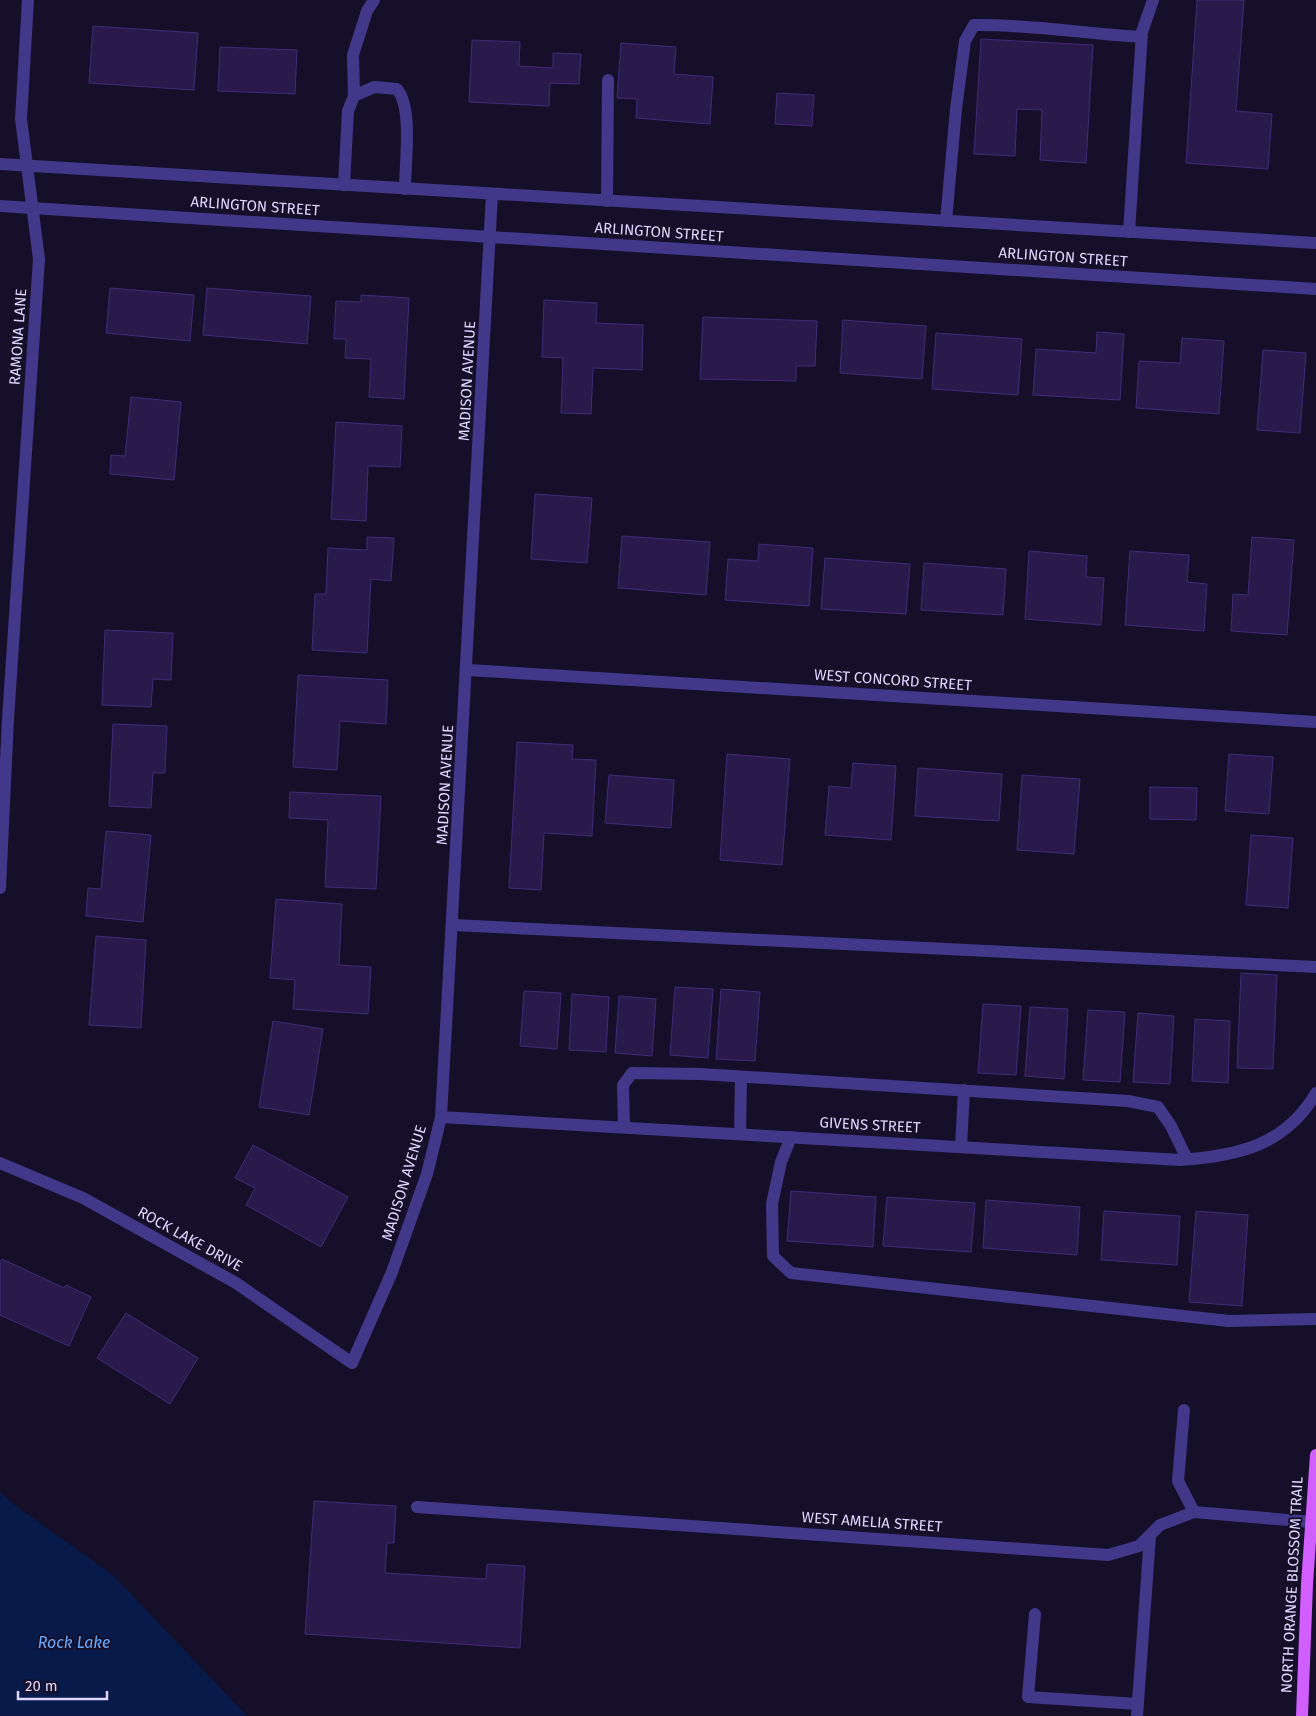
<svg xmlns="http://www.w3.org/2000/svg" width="1316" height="1716" font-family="'Fira Sans',sans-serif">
	<rect width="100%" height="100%" fill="#160f29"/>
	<path fill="#081a49" d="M0,1492l16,14 97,69 134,141h-247z"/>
	<path fill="#281a4b" stroke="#412b78" d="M1197,0h47l-8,111 36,3 -4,55 -82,-6z
		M93,26l105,7 -4,57 -105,-7z
		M981,39l112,6 -7,118 -46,-3 2,-50 -25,-1 -2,47 -41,-2z
		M472,40l48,2 -1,24 34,2v-15l28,1 -2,30 -29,-1 -1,23 -80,-4z
		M621,43l55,4 -2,27 39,3 -3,47 -74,-6 1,-19 -20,-1z
		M220,47l77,3 -2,44 -77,-3z
		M777,93l37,2 -2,31 -37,-2z
		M110,288l84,7 -4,46 -84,-8z
		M207,288l104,8 -4,48 -104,-9z
		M361,295l48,3 -5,101 -35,-2 2,-38 -26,-1 1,-19h-12l2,-38 25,1z
		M544,300l53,3 -1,20 47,2 -1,45 -49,-2 -2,46 -30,-1 2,-55 -21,-1z
		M703,317l114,4 -2,45h-19v15l-96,-2z
		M843,320l83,6 -4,53 -82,-6z
		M1097,332l27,2 -4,66 -87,-5 3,-46 60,4z
		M936,333l86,6 -4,56 -86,-6z
		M1182,338l42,3 -5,73 -83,-6 3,-47 41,2z
		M1263,350l43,3 -6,80 -43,-3z
		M131,397l50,5 -7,78 -64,-6 1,-19 14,1z
		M336,422l66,4 -2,41 -32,-1 -2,55 -35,-2z
		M535,494l57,4 -5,65 -56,-4z
		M622,536l88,6 -4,53 -88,-7z
		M367,537l27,1 -3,43 -20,-2 -4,74 -55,-3 3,-56h11l2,-46 39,2z
		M1252,537l42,3 -7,95 -56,-4 2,-37 15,1z
		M759,544l54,4 -4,58 -84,-6 3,-41 30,2z
		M1029,551l58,5 -1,21 18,1 -3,47 -76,-6z
		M1130,551l59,4 -2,27 20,2 -3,47 -79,-6z
		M825,558l85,6 -4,50 -85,-5z
		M924,563l82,6 -3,46 -82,-5z
		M105,630l68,3 -2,47 -18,-1 -2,28 -49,-2z
		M298,675l90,5 -2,44 -46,-3 -3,49 -44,-3z
		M113,724l54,2 -2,47h-12l-2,35 -42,-2z
		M517,742l56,3 -1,14 24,1 -4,76 -48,-3 -3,57 -32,-2z
		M727,754l63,5 -8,106 -62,-5z
		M1229,754l44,3 -4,57 -44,-3z
		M853,763l43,3 -5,74 -66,-5 4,-49 22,2z
		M918,768l84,6 -3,47 -84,-5z
		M609,775l65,5 -3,48 -66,-5z
		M1022,775l58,4 -6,75 -57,-4z
		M1150,787l47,1 -1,32 -46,-1z
		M290,792l91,4 -5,93 -51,-2 3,-67 -39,-2z
		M106,831l45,4 -8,87 -57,-6 2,-28 13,1z
		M1251,835l42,3 -5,70 -42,-3z
		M276,899l66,5 -3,61 32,2 -3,47 -75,-5 2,-29 -25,-2z
		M96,936l50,4 -5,88 -52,-3z
		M1241,973l36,2 -4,94 -36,-1z
		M675,987l38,2 -5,69 -38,-3z
		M721,989l39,3 -5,69 -39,-2z
		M524,991l37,2 -4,56 -37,-3z
		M572,994l37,3 -3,55 -37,-2z
		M619,996l37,3 -4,57 -37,-3z
		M983,1004l38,2 -5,69 -38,-2z
		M1030,1007l38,2 -4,70 -39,-3z
		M1088,1010l37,2 -5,70 -37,-2z
		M1138,1013l36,3 -4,68 -37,-2z
		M1195,1019l35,2 -2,62 -36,-2z
		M273,1021l50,8 -14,86 -50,-8z
		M253,1145l95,52 -27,50 -75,-42 9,-17 -20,-10z
		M791,1191l85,6 -3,50 -86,-6z
		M887,1197l88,6 -4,49 -88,-6z
		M986,1200l94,7 -3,48 -94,-7z
		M1104,1211l76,5 -3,49 -76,-5z
		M1196,1211l52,4 -6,91 -53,-4z
		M2,1259l62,29 2,-3 25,12 -22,49 -69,-31v-52z
		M126,1313l72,45 -28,46 -73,-46z
		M314,1501l82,5 -2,37h-7l-2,30 101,6 1,-15 38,2 -5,82 -215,-14z"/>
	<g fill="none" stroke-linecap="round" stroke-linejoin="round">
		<path stroke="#42388a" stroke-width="12" d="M354,96l-1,-41 14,-44 7,-11
			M344,185l4,-74 6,-15 20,-9 23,2c16,19 8,74 8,100
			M607,201l1,-121
			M946,221l10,-112 9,-68 9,-16c56,-1 112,9 168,12
			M1129,232l13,-200 11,-32
			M453,925l863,42
			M624,1127l-1,-42 9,-12 69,1 427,27 30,6 13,19 16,33
			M740,1134l1,-57
			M791,1137l-10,25 -9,42 1,52 18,17 438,48 87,-2
			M961,1147l3,-57
			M1184,1410l-6,71 16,31
			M1035,1614l-7,83 110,7
			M1137,1716l13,-180"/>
		<path stroke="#42388a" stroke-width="12" d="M0,164l1316,79
			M0,206l1316,83
			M468,670l848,52
			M0,888l8,-169 31,-460 -18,-140 7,-119
			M441,1117l739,43c57,-4 105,-14 136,-67
			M0,1163l83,35 153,85 116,80 40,-91 35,-98 14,-57 51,-923
			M417,1507l691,48 31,-9 21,-21 34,-13 118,10"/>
		<path stroke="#d15eff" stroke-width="12" d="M1302,1716l5,-132 9,-129"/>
	</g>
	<g text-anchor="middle" stroke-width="4" stroke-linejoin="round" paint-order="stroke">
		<g font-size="15" fill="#dfd7ff" stroke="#160f29">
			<text transform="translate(255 206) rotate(4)" y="5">ARLINGTON STREET</text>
			<text transform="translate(659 232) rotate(4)" y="5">ARLINGTON STREET</text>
			<text transform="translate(1063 257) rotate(4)" y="5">ARLINGTON STREET</text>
			<text transform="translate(18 337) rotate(-86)" y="5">RAMONA LANE</text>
			<text transform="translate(467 381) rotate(-87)" y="5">MADISON AVENUE</text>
			<text transform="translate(893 680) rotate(4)" y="5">WEST CONCORD STREET</text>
			<text transform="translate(445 785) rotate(-87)" y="5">MADISON AVENUE</text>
			<text transform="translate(870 1125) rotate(3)" y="5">GIVENS STREET</text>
			<text transform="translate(404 1183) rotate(-73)" y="5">MADISON AVENUE</text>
			<text transform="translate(190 1239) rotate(29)" y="5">ROCK LAKE DRIVE</text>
			<text transform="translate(872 1522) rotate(4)" y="5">WEST AMELIA STREET</text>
			<text transform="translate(1292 1585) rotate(-87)" y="5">NORTH ORANGE BLOSSOM TRAIL</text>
		</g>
		<g font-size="16" font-style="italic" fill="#65aaff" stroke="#160f29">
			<text x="74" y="1648">Rock Lake</text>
		</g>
	</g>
	<path d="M18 1691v8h89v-8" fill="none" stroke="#dfd7ff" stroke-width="2.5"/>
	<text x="25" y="1691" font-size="15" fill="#dfd7ff" stroke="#160f29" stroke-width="4" paint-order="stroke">20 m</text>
</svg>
